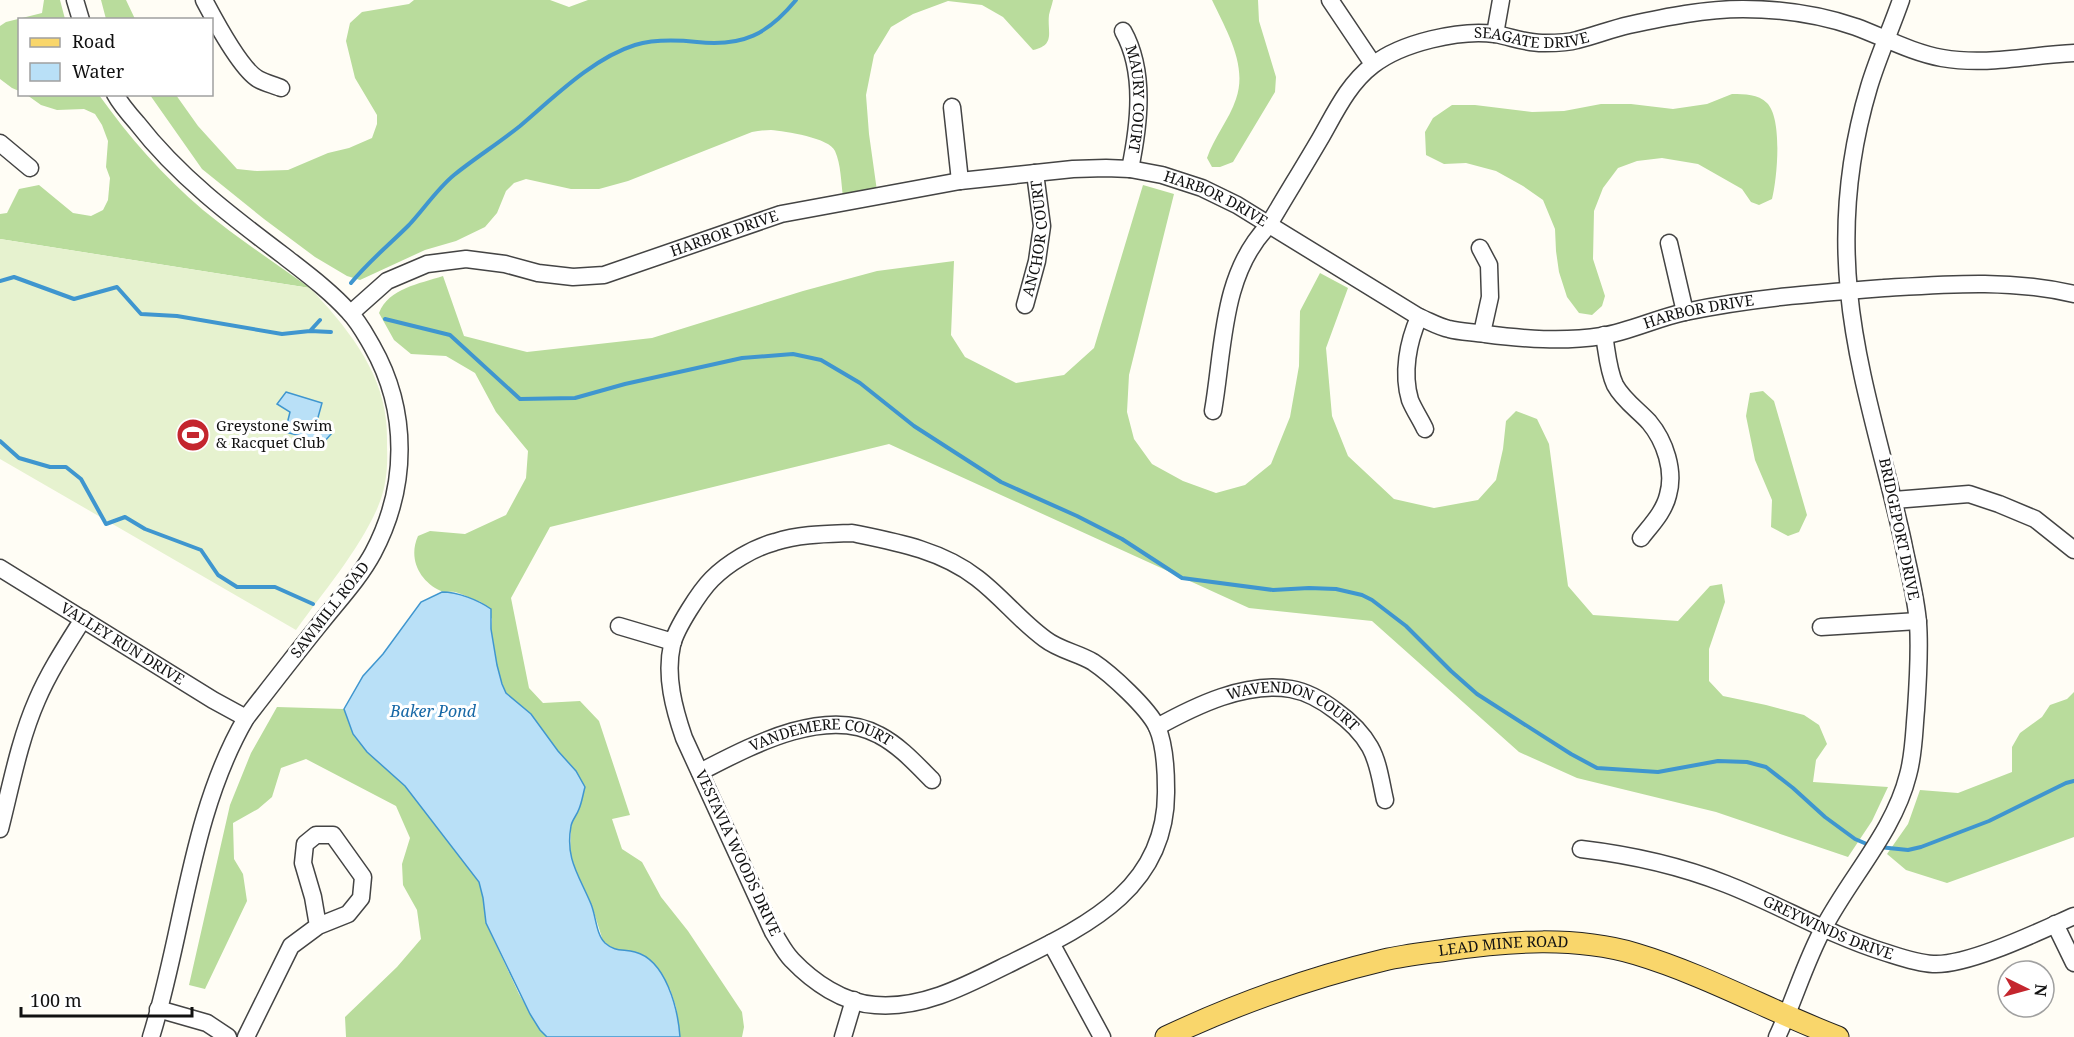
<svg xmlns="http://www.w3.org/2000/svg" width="2074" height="1037" font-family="'Noto Serif',serif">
	<rect width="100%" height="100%" fill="#fffdf5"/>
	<path fill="#b9dc9c" d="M44,0h16l5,19 -45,1 -1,71 -7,-3 -12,-9v-53l6,-4 36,-9z
		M101,0h25l9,19h-29z
		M414,0h136l19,7 19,-7h465c-1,5 -3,10 -4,15 -2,17 7,30 -16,35l-30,-33 -21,-12 -34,-4 -35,13 -22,13 -17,28 -8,40 3,39 8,57 -34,6c-2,-14 -2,-33 -8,-46 -5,-13 -50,-20 -64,-21 -6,0 -13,1 -19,2l-124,49 -29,8h-28l-45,-10 -12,4 -8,8 -9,22 -12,14 -29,14 -31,9 -65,30 -13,-4 -32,-19 -51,-38 -62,-50 -52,-74h26l22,31 39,43 20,2 31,-1 40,-17 21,-5 23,-10 5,-14v-9l-22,-37 -9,-37 4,-18 12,-11 47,-8z
		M1212,0h46l1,21 17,56 -1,15 -42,70 -13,5h-8l-5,-9c7,-21 22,-38 29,-59 12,-34 -10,-69 -24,-99z
		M1732,94c13,0 26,0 35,9 16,16 10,76 5,96l-13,6 -8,-3 -9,-13 -44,-25 -36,-6 -25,3 -19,7 -15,20 -9,23 -1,48 12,37 -3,10 -10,9 -13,-2 -12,-16 -8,-25 -3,-21 -1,-22 -12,-29 -20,-14 -27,-15 -30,-8 -22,1 -18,-9 -1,-23 8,-14 19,-13h23l57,7 32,-1 37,-7h30l42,5 34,-5z
		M27,95h72c30,42 64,81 104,115 34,28 71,52 107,78l-310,-49v-25l7,-1 12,-24 20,-4 34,28 18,3 12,-6 5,-10 2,-22 -4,-11 2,-26 -6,-16 -7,-11 -11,-5 -27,1 -16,-5z
		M1143,185l31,9 -45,181 -2,37 7,27 18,25 31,17 33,12 29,-8 26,-21 19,-47 9,-51 1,-55 20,-38 28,15 -22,60 6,68 16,40 46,43 40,9 44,-8 18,-20 7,-31 3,-28 10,-10 21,8 12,25 19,142 25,29 85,6 32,-35 12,-2 3,18 -16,47v32l14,15 43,9 38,10 15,10 8,19 -11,16 -3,22 75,5 -16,34 -24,36 -132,-45 -139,-34 -58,-26 -147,-131 -123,-13 -360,-164 -339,83 -39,71 18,90 14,15 37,-2 19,20 31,94 -18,4 10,30 20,13 19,35 27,34 54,81 2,15 -2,10h-62l-4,-30 -6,-18 -33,-37 -23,-2 -11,-9 -11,-35 -22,-46 1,-37 9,-16 -4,-36 -18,-20 -27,-37 -25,-21 -4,-9 -5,-19 -6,-36 1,-10 -11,-17c-9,-2 -17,-8 -26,-10 -5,-1 -10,1 -14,-1 -22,-10 -33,-33 -23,-55l12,-5 35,3 41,-19 20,-37 2,-27 -32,-39 -21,-39 -29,-17 -35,-2 -17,-14 -15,-27c10,-25 40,-29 64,-37l21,60 63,16 125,-14 151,-47 74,-20 77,-10 -3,74 14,22 51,26 48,-8 30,-27z
		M1763,391l11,10 33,114 -8,17 -11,4 -17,-9 1,-27 -17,-40 -9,-44 4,-23z
		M2074,692v145l-127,46 -41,-13 -19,-16 21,-30 12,-34 38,3 54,-21v-25l8,-14 22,-16 8,-12 17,-6z
		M277,707l67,2 9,25 14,18 38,34 74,96 4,16 3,25 33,71 21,36 7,7h-201l-1,-20 52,-50 24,-28 -4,-29 -14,-25 -1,-21 8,-26 -14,-32 -90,-47 -25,9 -9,29 -14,12 -25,14 1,36 9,15 4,27 -42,88 -16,-4 41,-180 21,-52z"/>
	<path fill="#e6f2cf" d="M0,239l310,49c34,36 71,80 76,132 1,9 1,18 1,27 1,22 -1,42 -10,62 -20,44 -53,82 -81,121l-296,-171z"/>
	<path fill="#b9e0f7" stroke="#3f96cf" stroke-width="1.5" d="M286,392l36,11 -5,18 15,12 -8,9 -39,-10 5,-20 -13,-8z
		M442,592c16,0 36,8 49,17v20l6,36 5,19 4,9 25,21 27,37 18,20 9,16c-2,7 -3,15 -6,22 -2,6 -7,11 -8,17 -6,33 8,49 20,78 5,12 5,30 14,39 10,9 18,6 30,9 31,8 43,57 45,85h-133l-7,-7 -10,-16 -44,-91 -3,-25 -4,-16 -74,-96 -38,-34 -14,-18 -9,-25 19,-33 20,-22 38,-52z"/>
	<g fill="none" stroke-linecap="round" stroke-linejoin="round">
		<path stroke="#3f96cf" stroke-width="4" d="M0,281l14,-4 60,22 43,-12 24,27 36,2 105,18 28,-3 10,-11
			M351,283c18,-22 38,-38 58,-58 15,-16 28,-36 45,-50 21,-17 45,-32 66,-49 33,-28 73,-68 115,-81 20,-6 42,-5 62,-3 46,5 71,-8 99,-42
			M385,319l65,16 70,64 55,-1 50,-14 117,-26 51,-4 28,6 39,23 54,43 87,56 76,34 45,23 60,39 91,12 36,-2 27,1 26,6 10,5 34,26 45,45 26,23 94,60 26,14 61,4 60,-11 29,1 19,5 27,21 32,29 30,22 14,6
			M310,331l21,1
			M0,441l19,17 31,9h16l15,12 25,45 19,-7 20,12 56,21 17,25 19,12h38l38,17
			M1879,847l29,3 13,-3 68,-26 77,-38 8,-2"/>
		<g stroke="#444" stroke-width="19">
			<g id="minor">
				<path d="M75,0l6,20"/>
				<path d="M204,0c10,19 37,69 54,79 7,4 16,6 23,9"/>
				<path d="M1330,0l43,64"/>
				<path id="s1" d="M1123,31c23,41 16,94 7,138"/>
				<path d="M1495,34l6,-34"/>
				<path d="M115,94c6,11 14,20 22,29 41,53 94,93 147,133 23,18 46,35 65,56 10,10 16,22 23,34 37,65 36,141 1,207 -14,26 -36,49 -54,72 -25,31 -49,62 -73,93 -56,96 -62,214 -95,319"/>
				<path d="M952,107l8,74"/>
				<path d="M0,143l30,25"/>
				<path d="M1669,243l16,69"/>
				<path d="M1480,248l9,17 1,32 -8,36"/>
				<path id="s2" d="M1025,305l12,-44 5,-35 -7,-53"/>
				<path id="s3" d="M351,313l36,-32 40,-17 39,-5 39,5 33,9 35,4 31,-2 177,-61 179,-33 113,-12 33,-1 24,1 32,6 40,13 35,17 182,112c10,4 20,10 30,12 11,3 24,3 36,5 39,5 78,8 117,2 29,-5 55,-18 83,-24 65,-14 133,-19 199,-24 65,-4 126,-9 190,6"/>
				<path d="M1419,317c-11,25 -17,56 -9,83 4,10 11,20 15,29"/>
				<path d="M1604,335c3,17 4,35 11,50 8,15 23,25 34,37 16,19 26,49 19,73 -4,17 -17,30 -27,43"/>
				<path id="s4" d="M1213,411c11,-63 8,-136 55,-185 17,-29 35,-58 52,-87 15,-26 28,-55 53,-74 28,-22 87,-36 122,-31 17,3 33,10 50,9 10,0 22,0 32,-3 17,-4 34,-11 52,-15 37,-8 76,-16 114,-16 37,0 78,6 113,18 27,10 57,26 86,31 45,8 87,-3 132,-5"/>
				<path d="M1894,500l75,-6 30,10 36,15 39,31"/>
				<path d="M852,533c44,9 89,17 125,45 25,19 43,43 68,61 14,11 33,14 48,23 18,12 55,46 64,65 8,18 9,42 9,62 2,101 -82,138 -159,176 -42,21 -85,44 -132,40 -32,-2 -62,-23 -83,-45 -8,-8 -13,-19 -19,-28l-89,-194c-10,-29 -19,-62 -12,-93 4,-17 28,-54 40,-66 16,-16 41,-31 63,-37 25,-8 51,-8 77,-9z"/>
				<path id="s5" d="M0,568l213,132 33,18"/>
				<path d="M619,626l54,16"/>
				<path d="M1821,627l97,-6"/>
				<path id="s6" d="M1157,727c38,-21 89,-46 134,-38 17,3 32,12 45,22 14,10 26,22 34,36 9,16 11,36 15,53"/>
				<path id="s7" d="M700,772c49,-25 125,-67 179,-37 21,11 37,29 53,45"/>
				<path d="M0,829c11,-43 19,-88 37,-129 12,-28 29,-54 46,-81"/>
				<path id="s8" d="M1581,849c51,6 97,16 145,35 54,21 103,51 158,68 16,5 32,11 49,12 35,2 107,-33 141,-48"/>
				<path d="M2055,924l19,39"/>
				<path d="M1051,943l51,94"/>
				<path d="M158,1009l49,14 21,14"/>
				<path d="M246,1037l45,-91 27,-20 30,-12 13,-16 2,-21 -30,-42h-17l-11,9 -2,19 10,34 5,29"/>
				<path d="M843,1037l11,-37"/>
				<path d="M1777,1037c17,-36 28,-75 47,-110 27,-51 70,-96 84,-152 6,-21 6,-44 8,-65 2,-29 4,-59 2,-87 -2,-27 -10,-55 -15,-81 -18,-83 -46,-166 -54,-250 -7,-70 0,-138 20,-205 9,-30 22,-58 32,-87"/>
			</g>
		</g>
		<g stroke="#222" stroke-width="23">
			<g id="major">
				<path id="s9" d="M1166,1037c70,-33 143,-59 218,-77 21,-5 42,-7 63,-10 63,-9 128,-14 189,4 70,21 134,57 202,83"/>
			</g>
		</g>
		<use href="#minor" stroke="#fff" stroke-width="16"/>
		<use href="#major" stroke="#f9d66b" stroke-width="21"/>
	</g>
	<defs>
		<g id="stadium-disc" transform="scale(1.725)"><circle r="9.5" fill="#c4262e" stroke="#fff"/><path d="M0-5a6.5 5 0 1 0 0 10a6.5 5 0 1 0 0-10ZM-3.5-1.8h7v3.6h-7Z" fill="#fff"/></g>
	</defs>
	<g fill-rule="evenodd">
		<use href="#stadium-disc" x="193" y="435"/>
	</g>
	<g text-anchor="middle" stroke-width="6" stroke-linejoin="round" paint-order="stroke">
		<g font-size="15" fill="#111" stroke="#fff">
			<text dy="5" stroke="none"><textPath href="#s4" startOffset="555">SEAGATE DRIVE</textPath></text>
			<text dy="5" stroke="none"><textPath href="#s1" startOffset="70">MAURY COURT</textPath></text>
			<text dy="5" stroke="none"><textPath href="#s3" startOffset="902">HARBOR DRIVE</textPath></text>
			<text dy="5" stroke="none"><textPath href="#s3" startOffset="398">HARBOR DRIVE</textPath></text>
			<text dy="5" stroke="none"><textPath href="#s2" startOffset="68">ANCHOR COURT</textPath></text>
			<text dy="5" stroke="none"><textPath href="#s3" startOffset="1424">HARBOR DRIVE</textPath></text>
			<text transform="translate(1899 529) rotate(78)" y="5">BRIDGEPORT DRIVE</text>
			<text transform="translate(330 610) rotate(-52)" y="5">SAWMILL ROAD</text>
			<text dy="5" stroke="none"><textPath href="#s5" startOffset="144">VALLEY RUN DRIVE</textPath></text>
			<text dy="5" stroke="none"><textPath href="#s6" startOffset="148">WAVENDON COURT</textPath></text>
			<text dy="5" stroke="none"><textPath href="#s7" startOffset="130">VANDEMERE COURT</textPath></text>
			<text transform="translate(738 853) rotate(65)" y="5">VESTAVIA WOODS DRIVE</text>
			<text dy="5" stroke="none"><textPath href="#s8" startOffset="261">GREYWINDS DRIVE</textPath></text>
			<text dy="5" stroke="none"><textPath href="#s9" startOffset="352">LEAD MINE ROAD</textPath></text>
		</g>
		<g font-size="15" fill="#111" stroke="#fff" text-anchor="start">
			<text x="216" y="431">Greystone Swim<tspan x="216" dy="17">&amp; Racquet Club</tspan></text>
		</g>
		<g font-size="16" font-style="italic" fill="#1768a6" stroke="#fff">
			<text x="433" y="717">Baker Pond</text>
		</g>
	</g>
	<rect x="18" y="18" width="195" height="78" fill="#ffffff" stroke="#a0a0a0" stroke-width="1.5"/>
	<rect x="30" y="38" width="30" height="9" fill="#f9d66b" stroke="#a0a0a0" stroke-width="1.5"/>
	<text x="72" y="48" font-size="18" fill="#111111">Road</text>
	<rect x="30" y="63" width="30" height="18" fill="#b9e0f7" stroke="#a0a0a0" stroke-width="1.5"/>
	<text x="72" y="78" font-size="18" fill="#111111">Water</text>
	<g transform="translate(2026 989) rotate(95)"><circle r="28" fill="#ffffff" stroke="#a0a0a0" stroke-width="1.5"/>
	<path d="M0-4.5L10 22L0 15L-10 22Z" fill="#c4262e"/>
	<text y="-9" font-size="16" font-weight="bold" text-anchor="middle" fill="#111111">N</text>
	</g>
	<path d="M21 1007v9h171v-9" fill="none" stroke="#111111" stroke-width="3"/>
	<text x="30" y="1007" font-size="18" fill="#111111" stroke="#ffffff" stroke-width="4.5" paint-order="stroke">100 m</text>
</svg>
